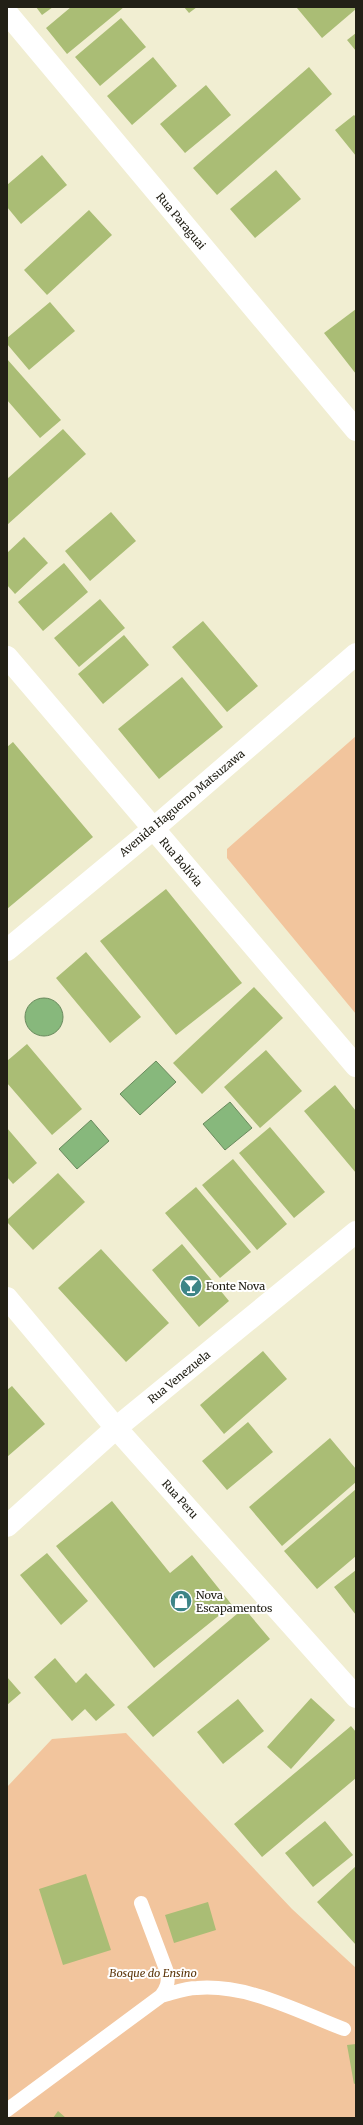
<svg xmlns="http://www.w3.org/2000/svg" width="363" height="2125" font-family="Merriweather,serif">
	<rect width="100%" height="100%" fill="#f1eed2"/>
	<path fill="#f2c59d" d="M356,736v278l-129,-156v-9z
		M126,1733l166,176 64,59v150h-349v-331l45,-48z"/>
	<path fill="#87b87c" stroke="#698a5d" d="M25 1017a19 19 0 1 1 38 0a19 19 0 1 1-38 0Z
		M156,1061l20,21 -36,33 -20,-21z
		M230,1102l22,26 -27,22 -22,-26z
		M91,1120l18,21 -32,28 -18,-20z"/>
	<path fill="#aabd75" d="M36,7h17l-11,8z
		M71,7h53l-57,47 -21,-26z
		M184,7h13l-8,6z
		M298,7h58v2l-34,29 -25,-30z
		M121,18l25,29 -46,39 -25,-29z
		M356,33v18l-9,-11z
		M153,57l24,29 -45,39 -25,-29z
		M309,67l23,27 -115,101 -24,-27z
		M206,85l25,30 -46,38 -25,-29z
		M354,115l2,2v39l-21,-26z
		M42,155l25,30 -46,39 -14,-17v-22z
		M276,170l25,29 -46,39 -25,-29z
		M89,210l23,25 -65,60 -23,-25z
		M50,302l25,29 -46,39 -22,-26v-6z
		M356,309v65l-32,-41z
		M7,359l54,61 -21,18 -33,-38z
		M63,429l23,25 -79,71v-46z
		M111,512l25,29 -46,40 -25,-30z
		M24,537l24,26 -33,31 -8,-9v-32z
		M64,563l24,29 -45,39 -25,-29z
		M100,599l25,29 -46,39 -25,-29z
		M203,621l55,65 -31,26 -55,-65z
		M124,635l25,30 -46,39 -25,-30z
		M182,677l41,50 -64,52 -41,-50z
		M13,742l80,95 -86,72v-162z
		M166,889l76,94 -66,52 -76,-94z
		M86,952l55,65 -31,26 -54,-65z
		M254,987l29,31 -81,76 -29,-31z
		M27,1044l55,65 -30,26 -45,-52v-22z
		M266,1050l36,41 -42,37 -36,-41z
		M335,1085l21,26v62l-52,-62z
		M270,1127l55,65 -31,26 -55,-65z
		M7,1128l30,35 -24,21 -6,-7z
		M233,1159l54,65 -30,26 -55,-65z
		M58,1173l27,29 -52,48 -26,-28v-2z
		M196,1187l55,65 -31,26 -55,-65z
		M182,1244l47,57 -30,26 -47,-57z
		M101,1249l68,74 -43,39 -68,-74z
		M263,1351l24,28 -63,55 -24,-29z
		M12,1386l33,38 -38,33v-67z
		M248,1422l25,30 -46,38 -25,-29z
		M330,1438l26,31v13l-74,64 -33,-39z
		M356,1489v67l-39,33 -33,-38z
		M112,1501l58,72 22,-18 40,50 -78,63 -98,-122z
		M47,1553l41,48 -27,24 -41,-50z
		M356,1570v45l-22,-28z
		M244,1608l26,31 -117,98 -26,-30z
		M55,1658l21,25 10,-10 29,32 -19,16 -11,-12 -13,12 -38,-44z
		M7,1677l14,16 -14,12z
		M311,1698l24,22 -44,49 -24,-22z
		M238,1699l26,32 -41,33 -26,-32z
		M351,1726l5,6v46l-94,79 -28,-33z
		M325,1821l28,34 -40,32 -28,-34z
		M356,1866v79l-39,-43z
		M86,1874l25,76 -48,15 -24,-76z
		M208,1902l8,28 -42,13 -9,-28z
		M356,2044v39l-2,1 -7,-39z
		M58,2111l8,7h-13z"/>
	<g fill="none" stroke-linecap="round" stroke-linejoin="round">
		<path stroke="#fff" stroke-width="14" d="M161,1996c12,-3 24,-8 36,-8 51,-4 100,23 147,41
			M7,2110l154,-114c6,-8 8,-14 6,-24l-26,-69"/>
		<path stroke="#fff" stroke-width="22" d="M7,13l349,417
			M7,657l349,409
			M7,950l146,-121 203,-175
			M7,1298l109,130 240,269
			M7,1526l109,-98 240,-196"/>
	</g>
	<defs>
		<g id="bar-disc" transform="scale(1.15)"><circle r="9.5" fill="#3d8587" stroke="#fff"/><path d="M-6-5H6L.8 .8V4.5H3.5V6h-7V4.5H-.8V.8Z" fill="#fff"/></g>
		<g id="shop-disc" transform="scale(1.15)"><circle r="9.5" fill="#3d8587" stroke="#fff"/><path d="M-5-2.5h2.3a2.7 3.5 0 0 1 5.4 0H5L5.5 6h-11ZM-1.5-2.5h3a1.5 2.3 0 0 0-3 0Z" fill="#fff"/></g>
	</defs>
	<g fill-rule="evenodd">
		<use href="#bar-disc" x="191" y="1286"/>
		<use href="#shop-disc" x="181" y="1601"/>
	</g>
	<g text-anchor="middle" stroke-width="4" stroke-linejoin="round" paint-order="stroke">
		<g font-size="11" fill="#222016" stroke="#fff">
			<text transform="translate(181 221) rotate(50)" y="4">Rua Paraguai</text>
			<text transform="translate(182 803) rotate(-40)" y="4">Avenida Haguemo Matsuzawa</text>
			<text transform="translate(181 862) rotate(50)" y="4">Rua Bolívia</text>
			<text transform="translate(179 1377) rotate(-39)" y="4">Rua Venezuela</text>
			<text transform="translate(180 1499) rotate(48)" y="4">Rua Peru</text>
		</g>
		<g font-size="11" fill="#222016" stroke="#fff" text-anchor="start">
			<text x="206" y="1290">Fonte Nova</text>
			<text x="196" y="1599">Nova<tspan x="196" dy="13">Escapamentos</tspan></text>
		</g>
		<g font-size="11" font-style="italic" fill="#5c360a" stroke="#fff">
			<text x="153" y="1977">Bosque do Ensino</text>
		</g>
	</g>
	<rect width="363" height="2125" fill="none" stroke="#222016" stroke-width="16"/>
</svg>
